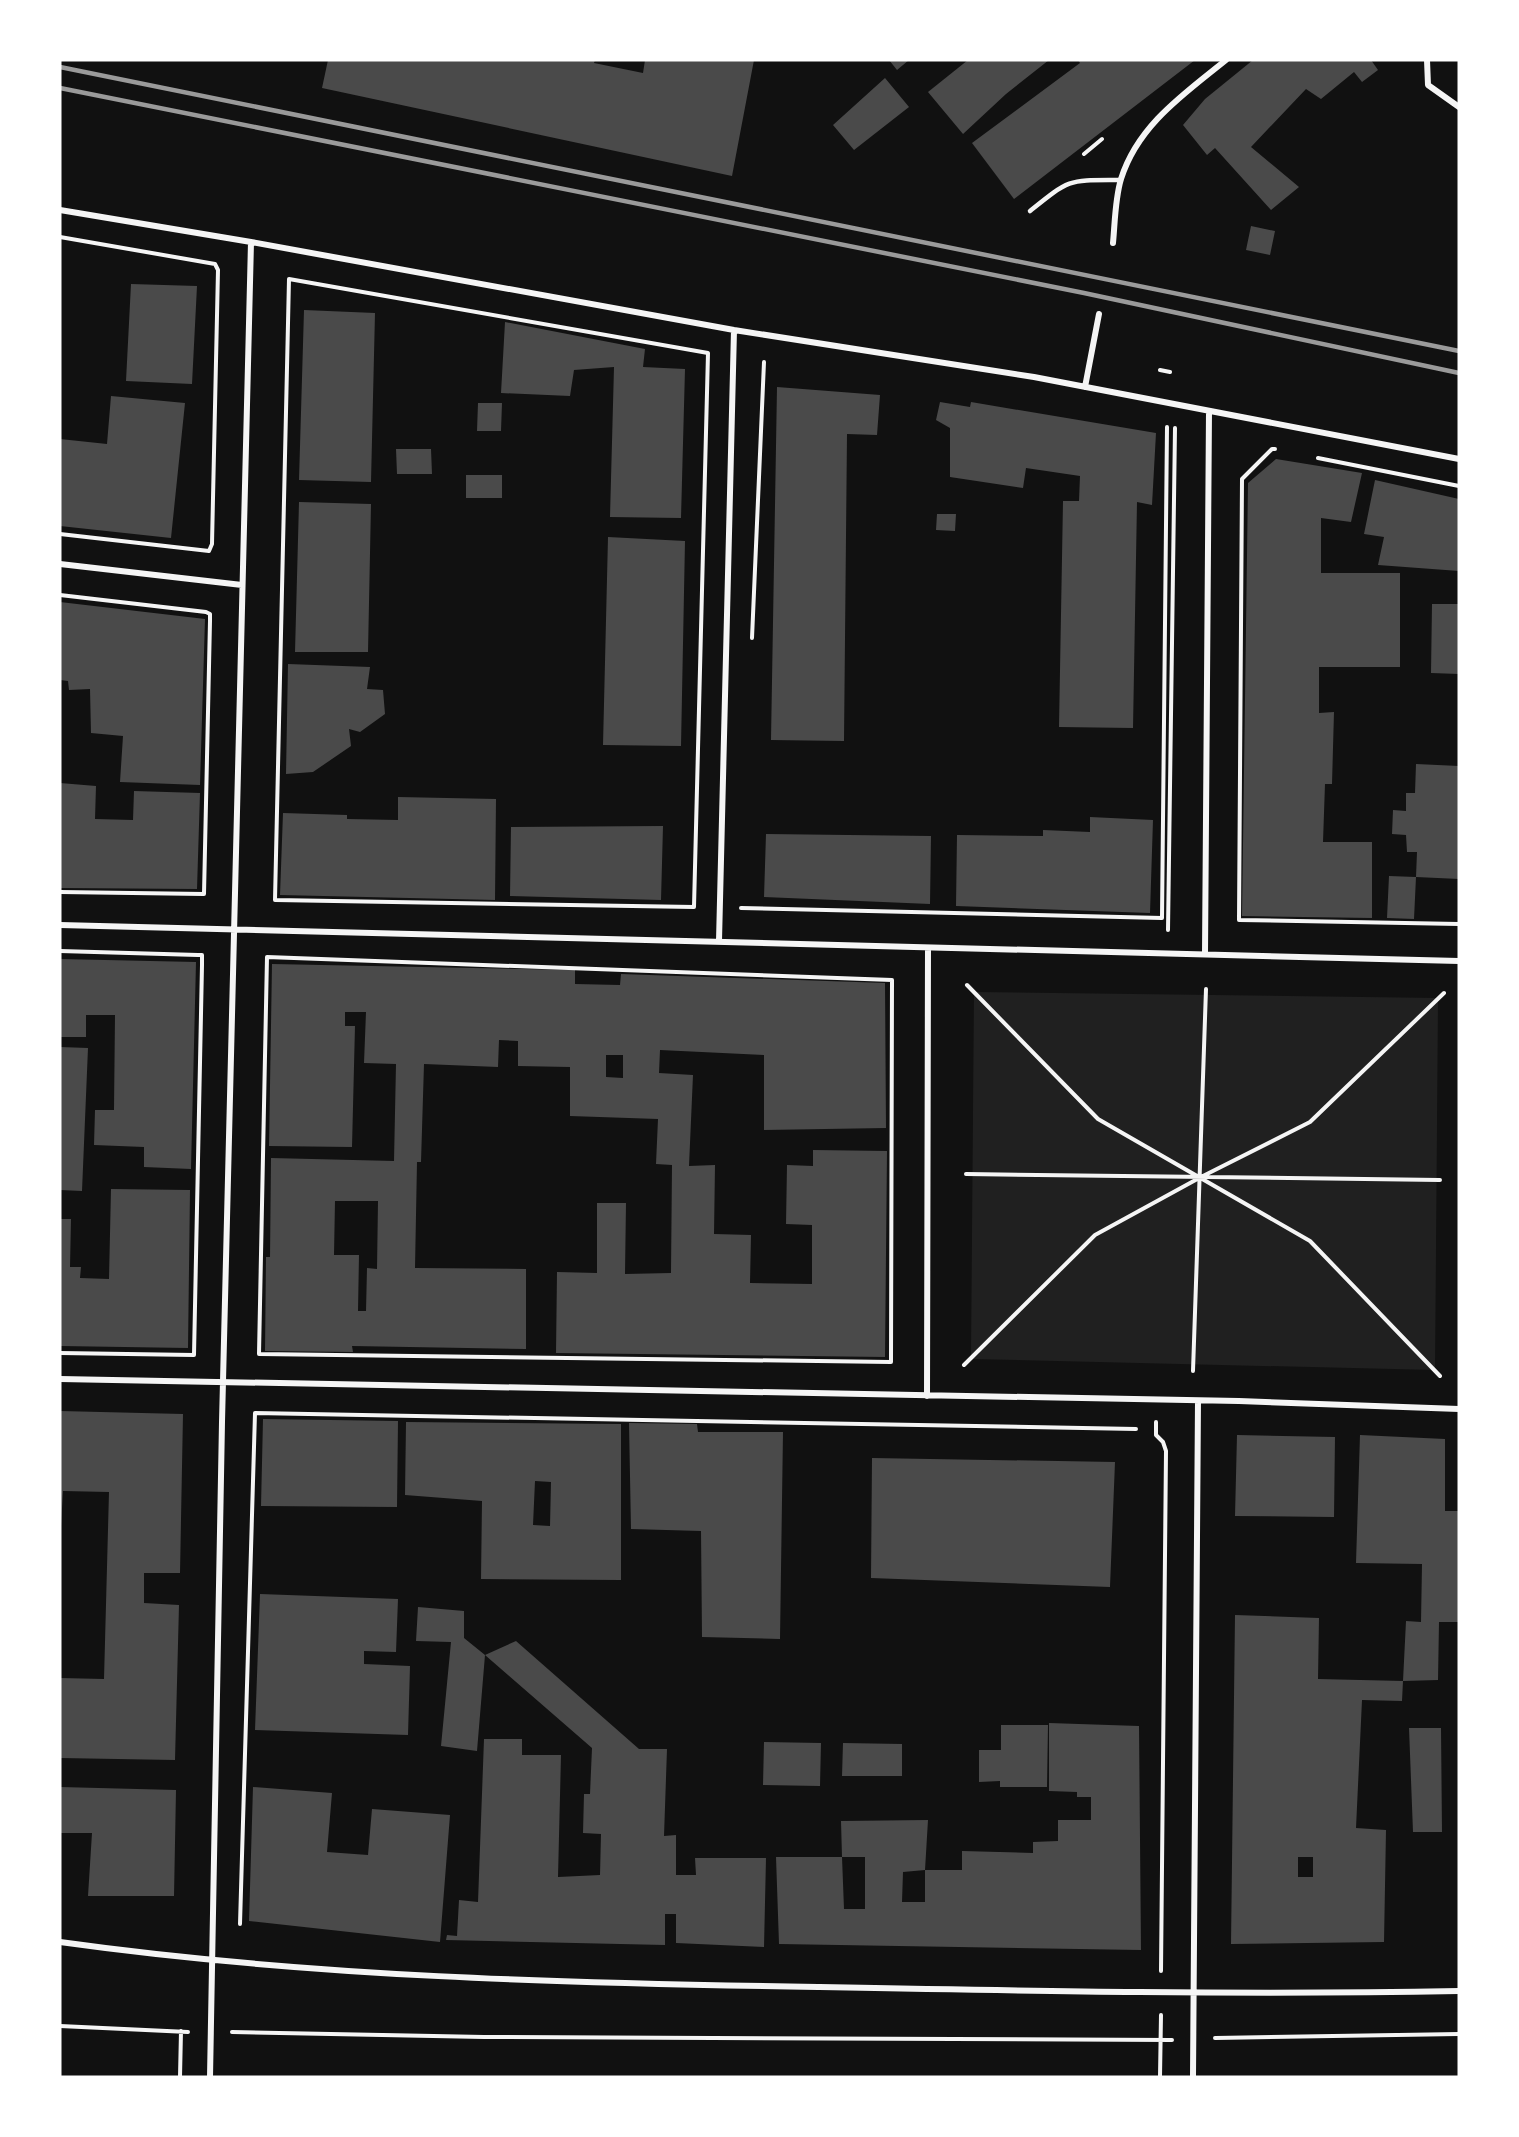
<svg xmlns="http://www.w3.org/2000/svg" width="1519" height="2137" font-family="Jost,sans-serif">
	<rect width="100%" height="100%" fill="#111"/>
	<path fill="#202020" d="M974,992l464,6 -3,372 -464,-11z"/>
	<path fill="#4a4a4a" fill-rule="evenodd" d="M328,60h267l-1,3 49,10 2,-13h109l-22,116 -410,-88z
		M889,60h20l-12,10z
		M968,60h81l-43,34 -43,40 -35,-42z
		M1078,60h117l-181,139 -42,-56 108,-80z
		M1253,60h118l7,10 -16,12 -8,-10 -33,27 -15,-10 -55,58 48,40 -28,23 -56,-62 -8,7 -24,-30 22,-26z
		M885,78l24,29 -55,43 -21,-25z
		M1251,226l24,5 -5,24 -24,-5z
		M131,284l66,2 -5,98 -66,-3z
		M304,310l71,3 -4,169 -72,-2z
		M505,322l140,27 -2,18 42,2 -4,149 -71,-1 4,-150 -40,3 -4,26 -69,-3z
		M777,387l103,8 -3,40 -30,-1 -3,307 -73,-1z
		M111,396l74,7 -14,135 -111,-12v-87l47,5z
		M940,402l30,5 1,-5 185,31 -4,72 -15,-3 -4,226 -74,-1 4,-226h16l1,-25 -54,-8 -3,20 -73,-11v-49l-14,-8z
		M478,403h24l-1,28h-24z
		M396,449h35l1,25h-35z
		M1276,459l86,14 -11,49 -30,-4v55h79v94h-81v46l15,-1 -2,72h-7l-2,58h49v76l-130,-2 6,-433z
		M466,475h36v23h-36z
		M1375,480l84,19v72l-81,-6 6,-28 -20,-3z
		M299,502l72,2 -3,148h-73z
		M937,514h19l-1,17 -19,-1z
		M608,537l77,4 -4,205 -78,-1z
		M60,602l145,17 -5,166 -80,-3 3,-46 -32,-3 -1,-44 -21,1 -1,-9 -8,-1z
		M1432,604h27v70l-28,-1z
		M288,664l82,3 -3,22 16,1 2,24 -25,18 -11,-3 2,17 -38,26 -27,2z
		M1416,764l43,2v113l-43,-2 1,-25h-10l-1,-17 -14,-1 1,-24 13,1v-18h9z
		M60,783l36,3 -1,33 38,1 1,-29 66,2 -3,96 -137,-1z
		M398,797l98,2 -1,101 -215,-5 3,-82 64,2v4l51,1z
		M1090,817l63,3 -3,93 -194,-7 1,-71 86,1v-6l47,2z
		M663,826l-2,74 -151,-4 1,-69z
		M766,834l165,2 -1,68 -166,-7z
		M1389,876l27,1 -2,42 -27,-1z
		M60,959l136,3 -5,207 -47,-2v-20l-50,-2 1,-35h19l1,-95h-29v22h-26z
		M272,964l303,6v14l45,1 1,-11 264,9 1,145 -122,2v-75l-104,-5 -1,23 34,2 -4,91 26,-1 -1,69 37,1 -1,48 62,1v-59l-26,-1 1,-59 26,1v-16l74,1 -2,206 -329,-4 1,-81 40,1v-70h29l-1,71 46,-1 1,-108 -16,-1 2,-45 -88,-3v-49l-52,-1v-25l-19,-1 -1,27 -74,-3 -3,98h-4l-2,106 111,1v80l-174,-3 1,6 -88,-1 1,-94h4l1,-99 123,3 2,-97 -32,-1 2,-51h-21v14h10l-3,121 -83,-1zM606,1055h17v23l-17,-1zM335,1201h43l-1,68 -10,-1 -1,43h-8l1,-56h-25z
		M60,1047l28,1 -6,143 -22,-1z
		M111,1189l79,1 -2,158 -128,-2v-127h11l-1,48h11l-1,11 29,1z
		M60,1411l123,3 -3,159h-36v30l35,2 -4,155 -115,-2v-80l44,1 5,-187 -46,-1 -3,52z
		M263,1419l135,2 -1,86 -136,-1z
		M406,1422l215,2v156l-140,-1 1,-78 -77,-6zM535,1481l16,1 -1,44 -17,-1z
		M629,1423l68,1 1,8h85l-3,207 -78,-2 -1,-106 -70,-2z
		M1237,1435l98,2 -1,80 -99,-1z
		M1360,1435l85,4v72h14v111h-20l-1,58 -35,1 3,-60 15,1 1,-58 -66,-1z
		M872,1458l243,4 -5,125 -239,-9z
		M260,1594l138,5 -2,53 -32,-1v13l46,2 -2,69 -153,-5z
		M418,1607l46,4v27l21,17 -8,96 -36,-5 10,-104 -35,-1z
		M1235,1615l84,3 -1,61 85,2 -1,20 -40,-1 -6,128 30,2 -2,112 -153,2zM1298,1857h15v20h-15z
		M516,1641l123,108h28l-3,87 12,-1v40h20l-1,-17h71l-2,89 -88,-4v-29h-11v31l-219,-5 1,-5 10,1 2,-36 19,2 6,-163h38v16h39l-3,122 42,-2 1,-41 -18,-1 1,-39h6l2,-46 -107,-93z
		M1049,1723l90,3 2,224 -362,-6 -3,-87h66l2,52h21v-52h-23l-1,-36 87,-1 -3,50 -22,2 -1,30h23v-32h37v-19l71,2v-11l25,-1v-21h33v-23h-14v-5l-28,-1z
		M1001,1725h47l-1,62h-47v-6l-21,1v-32h22z
		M1409,1728h32l1,104h-29z
		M764,1742l57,1 -1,43 -57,-1z
		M843,1743l59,1v32h-60z
		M60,1787l116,3 -2,106h-86l4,-63h-32z
		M253,1787l79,6 -5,59 41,3 4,-46 78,6 -10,127 -191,-21z"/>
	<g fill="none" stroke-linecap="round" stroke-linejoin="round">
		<path stroke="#f5f5f5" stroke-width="4" d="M1084,154l18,-15
			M60,237l155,27 3,6 -6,274 -3,7 -149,-17
			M289,279l419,74 -14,554 -419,-7z
			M1160,370l10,2
			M1275,449h-3l-30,30 -3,441 220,4
			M1318,458l141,28
			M60,595l146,17 4,2v7l-6,273 -144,-2
			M752,638l12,-276
			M741,908l421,10 5,-491
			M1168,930l7,-502
			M60,951l138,4h4v10l-8,390 -134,-2
			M267,957l625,23 -1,382 -632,-8z
			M967,985l131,134 212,122 130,135
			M966,1174l474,6
			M964,1365l131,-130 106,-58 109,-55 134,-129
			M1193,1371l13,-382
			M1156,1422v13l7,7 3,9 -5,520
			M240,1924l15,-511 881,16
			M60,2026l128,6
			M232,2032l252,5 688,3
			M1215,2038l244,-4
			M180,2077l1,-46
			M1160,2077l1,-62"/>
		<path stroke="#f5f5f5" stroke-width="4.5" d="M1030,211c41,-33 38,-31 91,-31"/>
		<path stroke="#f5f5f5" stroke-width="6" d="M1427,60l1,25 31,22
			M60,210l191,32 483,88 300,47 425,82
			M1113,243c2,-21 2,-44 8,-64 17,-54 63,-85 105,-119
			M1085,387l14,-73
			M60,564l182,21
			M60,925l1399,36
			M719,941l15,-611
			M1205,954l4,-543
			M60,1379l1179,22 220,8
			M927,1396l1,-448
			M60,1942c251,35 505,41 758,45 214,4 427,8 641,4
			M210,2077l12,-655 29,-1180
			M1193,2077l5,-676"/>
		<path stroke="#9a9a9a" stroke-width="4.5" d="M60,67l1399,284
			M60,88l1024,205 375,80"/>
	</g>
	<rect width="1519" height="2137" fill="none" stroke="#ffffff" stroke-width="123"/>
</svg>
